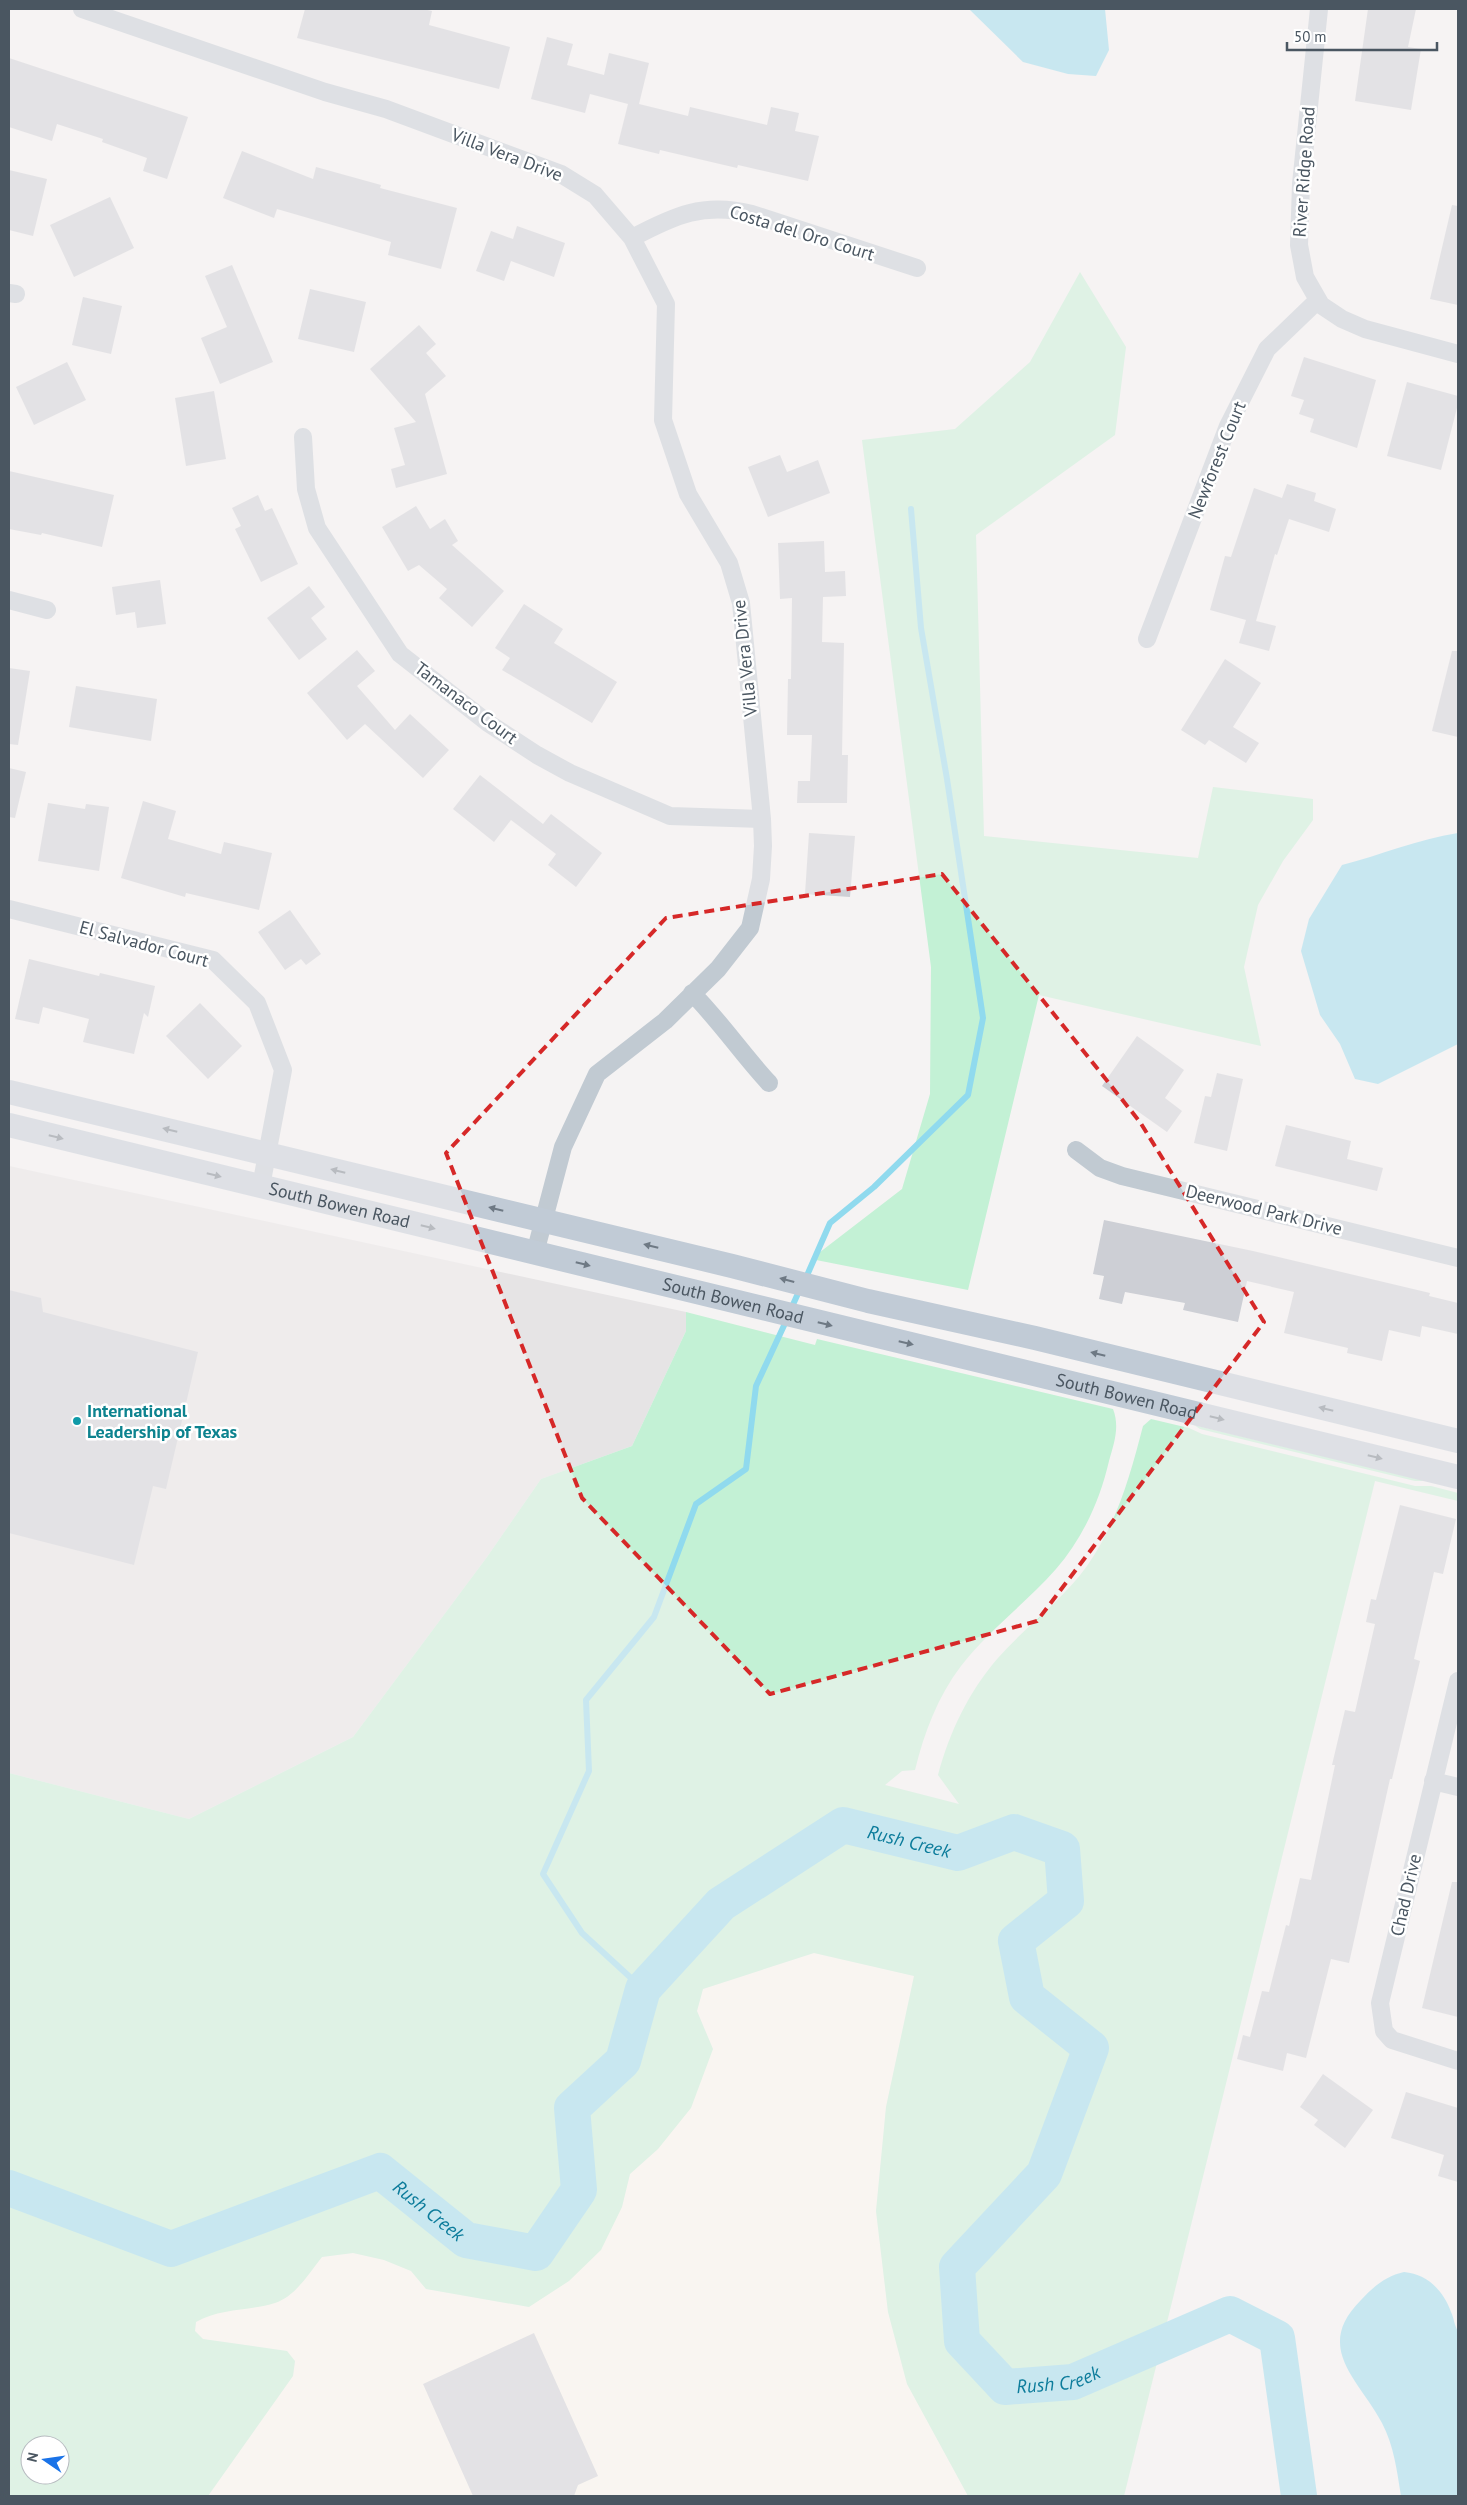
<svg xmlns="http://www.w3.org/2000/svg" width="1467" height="2505" font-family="'PT Sans',sans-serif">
	<rect width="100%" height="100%" fill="#f5f3f3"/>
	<path fill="#fdf9ef" d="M814,1953l100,23 -28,131 -10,104 12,101 19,72 61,112h-760l85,-120 2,-14 -8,-11 -84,-12 -8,-8 1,-9 11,-7 69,-13 18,-11 28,-34 31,-4 31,7 27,11 15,18 103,18 93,-100 8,-33 28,-25 55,-100 -16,-38 6,-22z"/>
	<path fill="#e6e4e5" d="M9,1166l677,146v19l-54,115 -91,33 -54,78 -134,180 -164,82 -180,-46z"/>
	<path fill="#c3f1d5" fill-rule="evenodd" d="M1080,272l46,75 -11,88 -139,100 8,301 214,22 15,-71 100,12v21l-30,41 -25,44 -14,62 17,79 -222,-51 -71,295 -157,-31 91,-70 28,-95 1,-127 -69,-527 93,-11 75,-67z
		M686,1312l129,33 2,-6 296,70c7,18 1,34 -4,52 -9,39 -26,77 -53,108 -30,34 -67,61 -95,97 -23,30 -37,67 -46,104l-13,1 -17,14 74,19 -21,-29c12,-44 30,-82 60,-117 28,-32 64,-57 89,-92 30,-43 43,-90 56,-140l8,-7 38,9 13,6 213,52h16l27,7v8l-83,-20 -251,1015h-156l-61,-112 -19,-72 -12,-101 10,-104 28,-131 -100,-23 -111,36 -6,22 16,38 -22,59 -33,41 -28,25 -8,33 -21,43 -32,31 -40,26 -103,-18 -15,-18 -27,-11 -31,-7 -31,4c-13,16 -26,39 -47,46 -26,8 -55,5 -79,19l-1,9 8,8 84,12 8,10 -2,15 -85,120h-199v-723l180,46 164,-82 134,-180 54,-78 91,-33 54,-115zM30,2445h30v30h-30z
		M1194,1425l232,56h-11l-215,-52z"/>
	<path fill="#90daee" d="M969,9h136l4,41 -13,26 -28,-2 -45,-12z
		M1458,833v211l-80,40 -23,-5 -15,-35 -20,-29 -19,-64 8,-32 33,-54c39,-10 76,-26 116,-32z
		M1404,2272c23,2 39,18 47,40 3,6 3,13 7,19v165h-57c-4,-25 -7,-50 -19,-73 -23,-44 -69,-75 -21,-123 13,-14 25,-24 43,-28z"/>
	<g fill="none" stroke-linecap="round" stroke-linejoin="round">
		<path stroke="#90daee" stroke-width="6" d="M805,1280l25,-57 44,-36 94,-92 15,-77 -36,-239 -26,-151 -10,-119
			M791,1309l9,-20
			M643,1989l-61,-56 -39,-59 46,-103 -3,-71 68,-83 42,-113 50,-35 10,-83 31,-67"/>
		<path stroke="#90daee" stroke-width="36" id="s1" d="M9,2188l162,61 209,-78 86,69 70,13 43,-63 -7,-82 51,-47 20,-72 78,-85 122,-79 115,28 56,-21 48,17 4,52 -50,40 11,56 64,51 -47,126 -87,93 5,74 43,46 68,-5 157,-68 47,24 22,158"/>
	</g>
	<path fill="#cdcfd5" d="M305,9h118l9,2 -3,14 81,22 -11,42 -202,-51z
		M1368,9h48l-8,38 13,2 -10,61 -56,-9z
		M547,37l26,7 -6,21 37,10 5,-22 40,10 -10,41 49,12 2,-9 77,18 4,-18 28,6 -4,18 24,5 -11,45 -70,-16 -1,3 -77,-18 -1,4 -41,-10 10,-40 -38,-10 -5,19 -54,-14z
		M9,58l179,59 -21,62 -24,-8 4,-13 -45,-16 1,-3 -46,-15 -5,17 -43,-14z
		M242,151l71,28 3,-12 65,18 -1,3 77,20 -16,61 -53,-14 3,-13 -114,-33 -3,9 -51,-20z
		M9,170l38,9 -14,57 -24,-6z
		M110,197l24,51 -60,29 -24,-52z
		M1452,205l6,1v99l-28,-6z
		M517,226l48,17 -11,34 -43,-16 -7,20 -28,-10 15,-40 22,8z
		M232,265l41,97 -53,22 -19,-46 26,-11 -22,-51z
		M310,289l56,13 -12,50 -56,-13z
		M83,297l39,9 -11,48 -39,-9z
		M419,325l17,19 -10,9 20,23 -21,18 22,80 -51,14 -5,-19 14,-4 -11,-37 22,-6 -46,-53z
		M1304,357l72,23 -19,68 -47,-16 4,-13 -15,-5 5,-14 -13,-4z
		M67,362l19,38 -52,25 -18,-38z
		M1407,382l51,14v8l-17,66 -54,-14z
		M214,391l12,68 -40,7 -11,-68z
		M780,455l7,17 31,-12 12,33 -62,24 -20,-50z
		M9,471l105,24 -12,52 -60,-14 -1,2 -32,-6z
		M1287,484l29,9 -2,8 22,8 -7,23 -40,-13 -12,36 -2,-1 -19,67 20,5 -7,25 -30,-8 7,-23 -36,-10 15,-54 6,1 23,-69 28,10z
		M258,495l7,16 7,-3 26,56 -37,18 -26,-53 6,-3 -9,-18z
		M416,506l14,23 15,-10 13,22 -6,4 52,46 -32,36 -33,-29 8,-9 -28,-24 -11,6 -26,-44z
		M824,541l1,31 20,-1 1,25 -23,1 -1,45 22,1 -2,112h6l-1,48h-50l1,-22h12l2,-46h-25l1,-56h3l1,-81 -12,1 -2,-56z
		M160,580l6,44 -29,4 -2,-16 -19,3 -4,-28z
		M309,586l16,21 -14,11 16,21 -28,21 -32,-42z
		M524,604l39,25 -9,14 63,39 -25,41 -90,-53 8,-12 -15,-10z
		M357,650l18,21 -18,15 38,44 15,-16 39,36 -26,28 -58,-54 -18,16 -40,-47z
		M1452,651h6v86l-26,-6z
		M1225,659l36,24 -28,44 26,16 -13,20 -37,-23 -4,5 -24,-15z
		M9,668l21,3 -12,74 -9,-1z
		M76,686l81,13 -6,42 -82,-14z
		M9,768l17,4 -11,46 -6,-1z
		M480,775l63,49 8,-10 51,39 -26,34 -28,-22 8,-11 -45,-34 -17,22 -41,-33z
		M143,801l33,10 -8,28 53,15 3,-12 48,11 -13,57 -73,-17 -1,4 -64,-19z
		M48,803l37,6 1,-5 23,3 -10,64 -61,-10z
		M809,833l46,3 -5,61 -45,-3z
		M290,910l31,44 -15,11 -5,-6 -16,11 -27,-38z
		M29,959l70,17 1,-3 55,13 -7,31 -4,-4 -10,41 -51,-12 6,-23 -46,-12 -4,17 -24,-5z
		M200,1003l42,43 -34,33 -42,-43z
		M1137,1036l47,34 -19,28 17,13 -15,21 -65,-46z
		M1217,1073l26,6 -16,72 -33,-8 11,-47 6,1z
		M1286,1125l65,16 -4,18 36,9 -6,23 -102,-25z
		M1104,1220l149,31 177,42 -1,3 29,7v31l-36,-8 -2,11 -31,-7 -7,31 -35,-8 1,-5 -64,-15 10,-41 -47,-11 -9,41 -55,-12 2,-7 -60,-11 -3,12 -23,-5 5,-23 -11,-2z
		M9,1290l32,8 2,14 155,40 -32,137 -13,-3 -19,79 -125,-32z
		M1400,1505l56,14 -13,55 -9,-2 -20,87 6,2 -28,118h-2l-41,184 -18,-4 -25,99 -19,-5 -4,18 -46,-12 6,-24 7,2 12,-46 7,1 17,-67 3,1 11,-48 11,2 24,-115h-3l13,-55 10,2 20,-88 -9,-2 5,-23 5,1z
		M1452,1882h6v135l-36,-9z
		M1323,2074l50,36 -28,38 -31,-23 4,-5 -18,-13z
		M1406,2092l52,16v74l-20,-6 6,-21 -53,-17z
		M534,2333l64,143 -20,9 -4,11h-101l-50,-112z"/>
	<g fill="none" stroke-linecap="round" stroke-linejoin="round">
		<path stroke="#c1cad2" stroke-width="18" d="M82,9l243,83 61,17 175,65 34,21 37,43 34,66 -3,116 25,74 41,69 12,40 21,216 1,27 -2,33 -11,49 -32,41 -53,52 -68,53 -34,73 -28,106
			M1319,9l-18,175 -2,61 6,32 16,28 21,14 23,10 93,25
			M632,238c43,-23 72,-36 120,-24l165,54
			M9,293l7,1
			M303,437l3,52 11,39 83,126 88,69 49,32 33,18 100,43 92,3
			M9,600l38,10
			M1147,639l81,-213 39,-77 51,-49
			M9,909l204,51 44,43 26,67 -22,116
			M692,993c28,28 50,61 77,90
			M1076,1150l24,18 22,8 336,82
			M1458,1681l-78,322 4,28 8,9 66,21
			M1433,1781l25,6"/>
		<g stroke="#c1cbd6" stroke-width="24">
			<path d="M9,1092l723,174 136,35 167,37 423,103"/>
			<path id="s2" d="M9,1125l1449,352"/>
		</g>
	</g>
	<defs><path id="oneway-solid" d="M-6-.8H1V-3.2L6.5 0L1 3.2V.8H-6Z" transform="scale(1.25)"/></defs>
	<g fill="#6e7984">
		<use href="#oneway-solid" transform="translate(170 1130) rotate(-166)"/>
		<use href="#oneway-solid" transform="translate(56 1137) rotate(14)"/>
		<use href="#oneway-solid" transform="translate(338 1171) rotate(-166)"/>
		<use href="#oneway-solid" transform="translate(214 1175) rotate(14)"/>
		<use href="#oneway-solid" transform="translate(496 1209) rotate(-166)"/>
		<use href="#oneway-solid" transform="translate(428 1227) rotate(14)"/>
		<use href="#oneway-solid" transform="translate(651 1246) rotate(-166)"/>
		<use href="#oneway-solid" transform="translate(583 1264) rotate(14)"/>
		<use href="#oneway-solid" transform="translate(787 1280) rotate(-165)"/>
		<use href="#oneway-solid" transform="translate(825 1324) rotate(14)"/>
		<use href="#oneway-solid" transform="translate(906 1343) rotate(13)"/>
		<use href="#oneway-solid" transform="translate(1098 1354) rotate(-166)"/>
		<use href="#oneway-solid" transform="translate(1326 1409) rotate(-166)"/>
		<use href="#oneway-solid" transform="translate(1217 1418) rotate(14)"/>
		<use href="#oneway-solid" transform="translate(1375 1457) rotate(14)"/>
	</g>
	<path d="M0 0H1467V2505H0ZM942,874l198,248 124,200 -227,299 -267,73 -188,-196 -136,-345 220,-235z" fill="#f5f3f3" fill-opacity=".55" fill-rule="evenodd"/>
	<path fill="none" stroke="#d62828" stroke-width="4" stroke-dasharray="10 6" stroke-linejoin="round" d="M942,874l198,248 124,200 -227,299 -267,73 -188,-196 -136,-345 220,-235z"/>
	<circle fill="#0f9aa8" stroke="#fff" stroke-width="2" cx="77" cy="1421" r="5"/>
	<g text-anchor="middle" stroke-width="5" stroke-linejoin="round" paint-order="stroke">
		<g font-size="18" fill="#4a5661" stroke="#fff">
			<text transform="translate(507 155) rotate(21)" y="6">Villa Vera Drive</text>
			<text transform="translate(1304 172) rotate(-86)" y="6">River Ridge Road</text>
			<text transform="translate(802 233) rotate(17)" y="6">Costa del Oro Court</text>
			<text transform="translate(1217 460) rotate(-68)" y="6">Newforest Court</text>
			<text transform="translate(745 658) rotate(-96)" y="6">Villa Vera Drive</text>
			<text transform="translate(466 703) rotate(37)" y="6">Tamanaco Court</text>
			<text transform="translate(144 944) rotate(15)" y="6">El Salvador Court</text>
			<text dy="6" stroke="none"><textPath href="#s2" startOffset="340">South Bowen Road</textPath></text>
			<text transform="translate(1264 1210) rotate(14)" y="6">Deerwood Park Drive</text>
			<text dy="6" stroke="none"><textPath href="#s2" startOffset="745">South Bowen Road</textPath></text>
			<text dy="6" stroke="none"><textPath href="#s2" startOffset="1150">South Bowen Road</textPath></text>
			<text transform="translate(1406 1895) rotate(-77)" y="6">Chad Drive</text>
		</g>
		<g font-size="18" font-weight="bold" fill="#0d838f" stroke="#fff" text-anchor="start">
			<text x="87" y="1417">International<tspan x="87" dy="21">Leadership of Texas</tspan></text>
		</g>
		<g font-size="19" font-style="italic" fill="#0c7c9b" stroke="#fff">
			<text dy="7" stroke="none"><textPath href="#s1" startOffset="1209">Rush Creek</textPath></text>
			<text dy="7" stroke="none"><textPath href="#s1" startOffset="459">Rush Creek</textPath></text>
			<text dy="7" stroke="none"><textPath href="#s1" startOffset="2078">Rush Creek</textPath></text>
		</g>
	</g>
	<rect width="1467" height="2505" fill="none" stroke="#4a5661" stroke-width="20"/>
	<g transform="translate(45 2460) rotate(283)"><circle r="24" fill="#ffffff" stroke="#b7bbc0"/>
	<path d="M0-4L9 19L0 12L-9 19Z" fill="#1a73e8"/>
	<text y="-8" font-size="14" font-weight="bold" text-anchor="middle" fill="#4a5661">N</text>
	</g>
	<path d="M1287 42v8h150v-8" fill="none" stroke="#4a5661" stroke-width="2.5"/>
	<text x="1294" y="42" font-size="15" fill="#4a5661" stroke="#ffffff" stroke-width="4" paint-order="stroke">50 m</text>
</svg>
